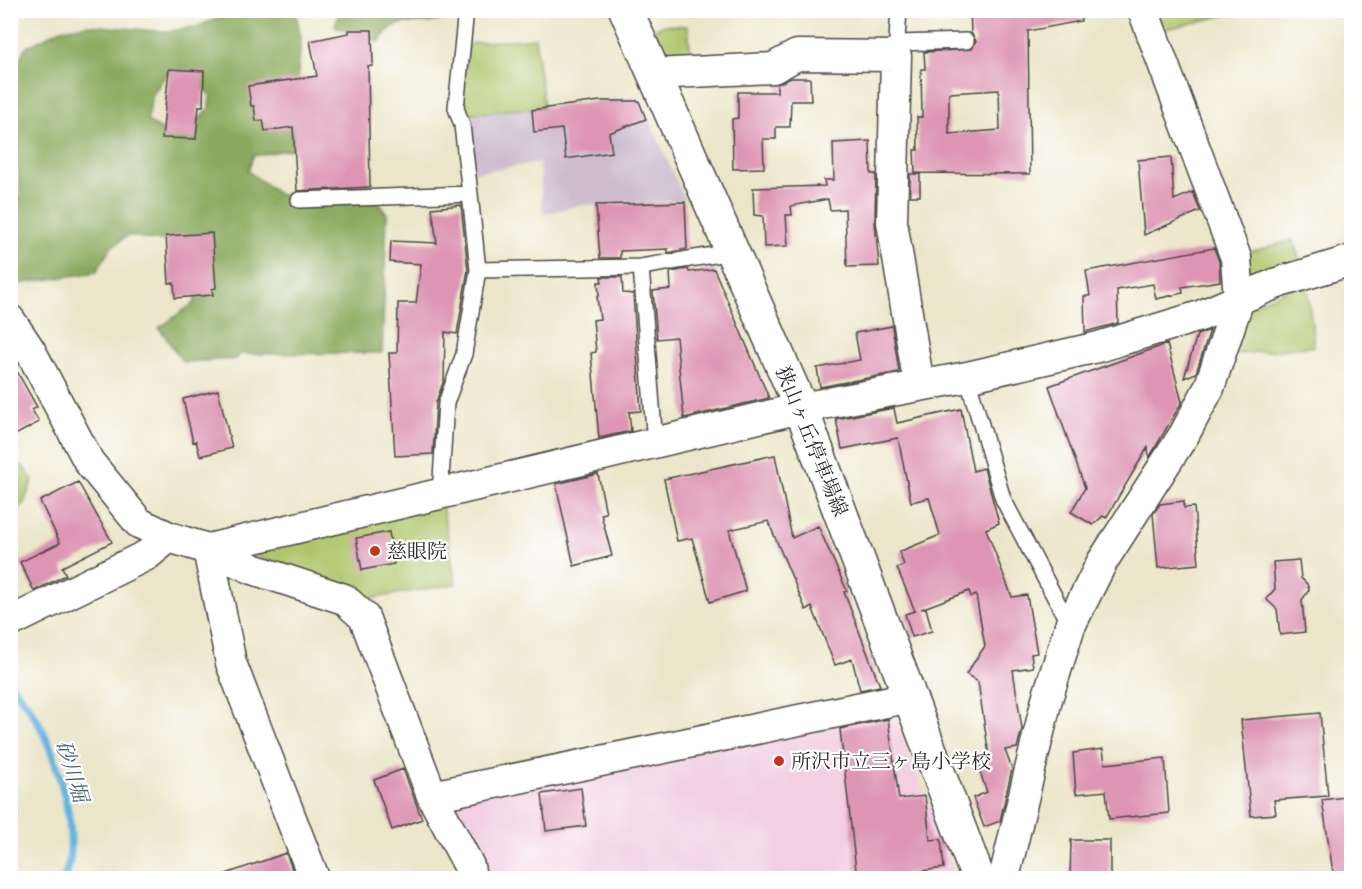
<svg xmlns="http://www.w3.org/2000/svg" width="1362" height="889" font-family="'IM FELL Double Pica','Noto Serif JP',serif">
	<rect width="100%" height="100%" fill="#fff"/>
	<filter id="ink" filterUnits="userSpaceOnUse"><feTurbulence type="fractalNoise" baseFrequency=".0167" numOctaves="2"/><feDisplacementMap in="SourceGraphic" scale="12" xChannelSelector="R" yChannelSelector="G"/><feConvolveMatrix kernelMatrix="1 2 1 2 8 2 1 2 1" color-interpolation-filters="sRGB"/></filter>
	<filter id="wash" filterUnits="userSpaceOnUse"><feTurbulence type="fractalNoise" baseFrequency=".008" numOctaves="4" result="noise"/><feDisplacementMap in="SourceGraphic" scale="24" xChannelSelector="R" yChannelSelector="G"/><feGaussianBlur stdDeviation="1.35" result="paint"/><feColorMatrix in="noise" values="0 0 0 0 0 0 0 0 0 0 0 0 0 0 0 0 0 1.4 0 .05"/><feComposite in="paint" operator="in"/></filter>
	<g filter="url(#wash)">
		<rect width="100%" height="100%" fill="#ebe6c9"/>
		<path fill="#f2cfe1" d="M882,715l16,9 58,154h-474l-34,-67 8,-13z"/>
		<path fill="#cfbdcf" d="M639,97l46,103 -104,5 -38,9 -4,-51 -66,10 -8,-59z"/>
		<path fill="#afc56a" stroke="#6d784a" stroke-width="1.5" d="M1152,10l90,1 -84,20z
			M666,25l22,1 4,43 -24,-8 -14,-32z
			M535,38l9,69 -79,7 -4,-12 7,-55 4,-4z
			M1293,240l9,26 -51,18 -9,-30z
			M1307,281l7,65 -82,9 12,-46z
			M22,465l11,15 -10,25 -12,6v-38z
			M442,504l14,80 -94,16 -120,-50z"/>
		<path fill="#8baa5e" stroke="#5b6a44" stroke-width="1.5" fill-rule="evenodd" d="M238,11h53l5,2 5,24 -9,112 -39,7 -5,15 32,24 89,-8 18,27 -5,139 -142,1 -4,5 -53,3 -24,-34 35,-25 17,-48 -10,-16 -49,1 -23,-5 -17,11 -16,26 -85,13v-60l9,-29 -3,-52 -6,-34v-31l14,-31 36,-19 27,-4 79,7 31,-6zM181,70l29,25 -1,14 -22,21h-26l-14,-9 6,-27 14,-21z
			M339,11h114c-26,26 -53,-5 -74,31l-44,-16z"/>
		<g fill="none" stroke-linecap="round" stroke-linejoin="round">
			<path stroke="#65b4df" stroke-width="8" d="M10,683c9,11 18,22 25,34 22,35 48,123 29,161"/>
		</g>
		<g id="blocks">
			<path fill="#dd95b3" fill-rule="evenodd" d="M970,10h110l1,11 -53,10 2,143 -115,-1 -1,-23h4l-1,-33h5l-1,-48h4l-1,-17 48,-3 4,-8 -5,-8zM999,90l1,40 -51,4v-41z
				M349,30h23l1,36h-5l2,121 -73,4 -4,-64 -28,4 -2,-11 -7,1 -2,-15h-3l-3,-20 69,-10 -7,-35 39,-8z
				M169,69l35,2 -1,35h-4l-3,33 -34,-1z
				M791,78h19l1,23h-20l-1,26h-14v12h-13l1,29 -31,1 -1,-50 6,-1v-26h39v-8z
				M600,101h39l7,18 -37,14 3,19 -46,7 -4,-30 -28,3 -2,-22z
				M870,141l1,33h5l-1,48 4,44 -32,1 -2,-58 -15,1 -2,-11 -37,7 1,9h-6l2,31 -24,1 -1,-31 -9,-1 -1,-27 72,-2 -1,-6h10l-1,-37z
				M1171,157l3,43 19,-8 7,19 -56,24 -6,-75z
				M910,174h10v22h-10z
				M685,202l2,47 -19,4v-4l-48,2v7h-20l-4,-53z
				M461,205l7,65 -11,64 -12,-2 -1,48 -8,22 -3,52 -38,2 -6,-103h8l1,-50h18l5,-39 -31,-2 1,-21 46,2 -5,-35z
				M212,233l4,55 -4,1 1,6 -38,3 -1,-15h-5l-3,-47z
				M1214,248l5,14 1,19 -38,6 1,6 -27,6 -3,-15 -36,6 1,33 -33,9 -1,-36h6l-4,-25z
				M688,269l1,3 25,-3 55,129 -85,20 -8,-81 -19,2 -4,-48 18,-2 -1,-17z
				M601,277h21l1,16 10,1 8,117 -12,1 2,19 -32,7 -8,-85 5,-1 -3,-32 7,-1 -3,-22 2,-1 -1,-14h4z
				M892,326l7,46 -79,15 -3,-19 43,-8 -5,-27z
				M1210,330l-14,43 -12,5 13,-43z
				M1167,344l15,58 -33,56 -1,-11 -42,71 -3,-2 -10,9 -22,-13 14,-24 -36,-102z
				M10,359l27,48 -5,3 7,12 -29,16z
				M218,390l14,58 -32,8 -4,-15 -3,1 -10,-43z
				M894,408l3,15 64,-14 12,62 11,-3 15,55 -13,6 26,68 15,-2 10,58 -6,1 2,13 -20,3 9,59 -5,19 -12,2 7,19 -12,52 -16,6 -11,-29 14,-6 -9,-25 12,-5 -12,-80 -12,-8 19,-28 -9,-51 -5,2 -2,-6 -48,18 5,-1 6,23 -20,6 -7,-23 10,-3 -18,-43 7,-3 -5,-13 41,-17 -11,-37 -18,4 -13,-64 -56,11 -6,-30z
				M775,455l17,83 26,-12 29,65 -3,1 36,94 -20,4 -8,-31 -17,6 -23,-58 -6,3 -38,-89 -39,9 17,61 -36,11 -18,-64 -15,3 -13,-62z
				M598,474l8,39 -5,1 11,42 -38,10 -18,-82z
				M78,482l34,60 -50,25 4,8 -32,16 -14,-29 40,-19 -20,-42z
				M1184,501v7l10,-1 5,57 -41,4 -5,-54 7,-10z
				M389,532l5,32 -32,6 -6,-32z
				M1299,560l2,18 6,6 2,6 -7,10 3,32 -25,3 -3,-26 -11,-10 9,-10 -2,-27z
				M1320,713l8,83 -54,4 2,14 -25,2 -10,-96z
				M888,719l11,80 26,-3 5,44 11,-1 3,29 -38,5v4l-49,2 -17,-150z
				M1103,749l2,15 60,-6 4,55 -60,6 -3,-28 -30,3 -3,-41z
				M403,769l19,50 -30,11 -18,-50z
				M581,788l5,38 -40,5 -4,-37z
				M1352,796v83h-18l-12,-79z
				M1071,840h39v39h-40z
				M286,853l10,26h-72l-1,-4z"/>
		</g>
	</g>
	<g filter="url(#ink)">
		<use href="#blocks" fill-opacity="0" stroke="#484743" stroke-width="1.5"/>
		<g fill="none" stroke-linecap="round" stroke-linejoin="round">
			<g stroke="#484743" stroke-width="18">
				<path id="service" d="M466,10l-10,98 6,17 8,69
					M898,43l68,-2
					M896,53l3,-43
					M299,200l171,-6 8,76
					M641,267l14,176
					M967,377l36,122 67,127
					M440,494l6,-91 18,-49 14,-84 163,-3 91,-15"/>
			</g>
			<g stroke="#484743" stroke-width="33">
				<path id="minor" d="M654,74l119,-6 24,-13 99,1 -4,166 27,163
					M10,320l20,30 59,112 50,61 30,14 39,12 45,20 91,30 20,18 68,179 37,70 2,12
					M10,622l137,-67 22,-18
					M432,796l478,-99
					M314,878l-83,-215 -23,-114 593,-141 166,-31 131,-30 102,-31 77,-33 75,-23
					M1004,878l43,-179 23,-73 32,-64 83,-129 24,-45 30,-89 -3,-41 -93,-248"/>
			</g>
			<g stroke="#484743" stroke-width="36">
				<path id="secondary" d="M626,10l175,398 177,470"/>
			</g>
			<use href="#service" stroke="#fff" stroke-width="15"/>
			<use href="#minor" stroke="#fff" stroke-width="30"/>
			<use href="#secondary" stroke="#fff" stroke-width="33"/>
		</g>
	</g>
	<g fill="#c8321e" stroke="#fff" stroke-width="2">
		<circle cx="375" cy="551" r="6"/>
		<circle cx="779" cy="761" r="6"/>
	</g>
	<g text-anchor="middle" stroke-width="4.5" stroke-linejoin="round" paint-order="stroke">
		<g font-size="20" fill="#2b2b2b" stroke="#fff">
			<text transform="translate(812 441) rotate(68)" y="7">狭山ヶ丘停車場線</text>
		</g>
		<g font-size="20" fill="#2b2b2b" stroke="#fff" text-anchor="start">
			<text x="387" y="558">慈眼院</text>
			<text x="791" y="768">所沢市立三ヶ島小学校</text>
		</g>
		<g font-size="21" font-style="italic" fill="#426273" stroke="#fff">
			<text transform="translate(72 771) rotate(73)" y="7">砂川堀</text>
		</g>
	</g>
	<rect width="1362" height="889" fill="none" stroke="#fff" stroke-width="36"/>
</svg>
